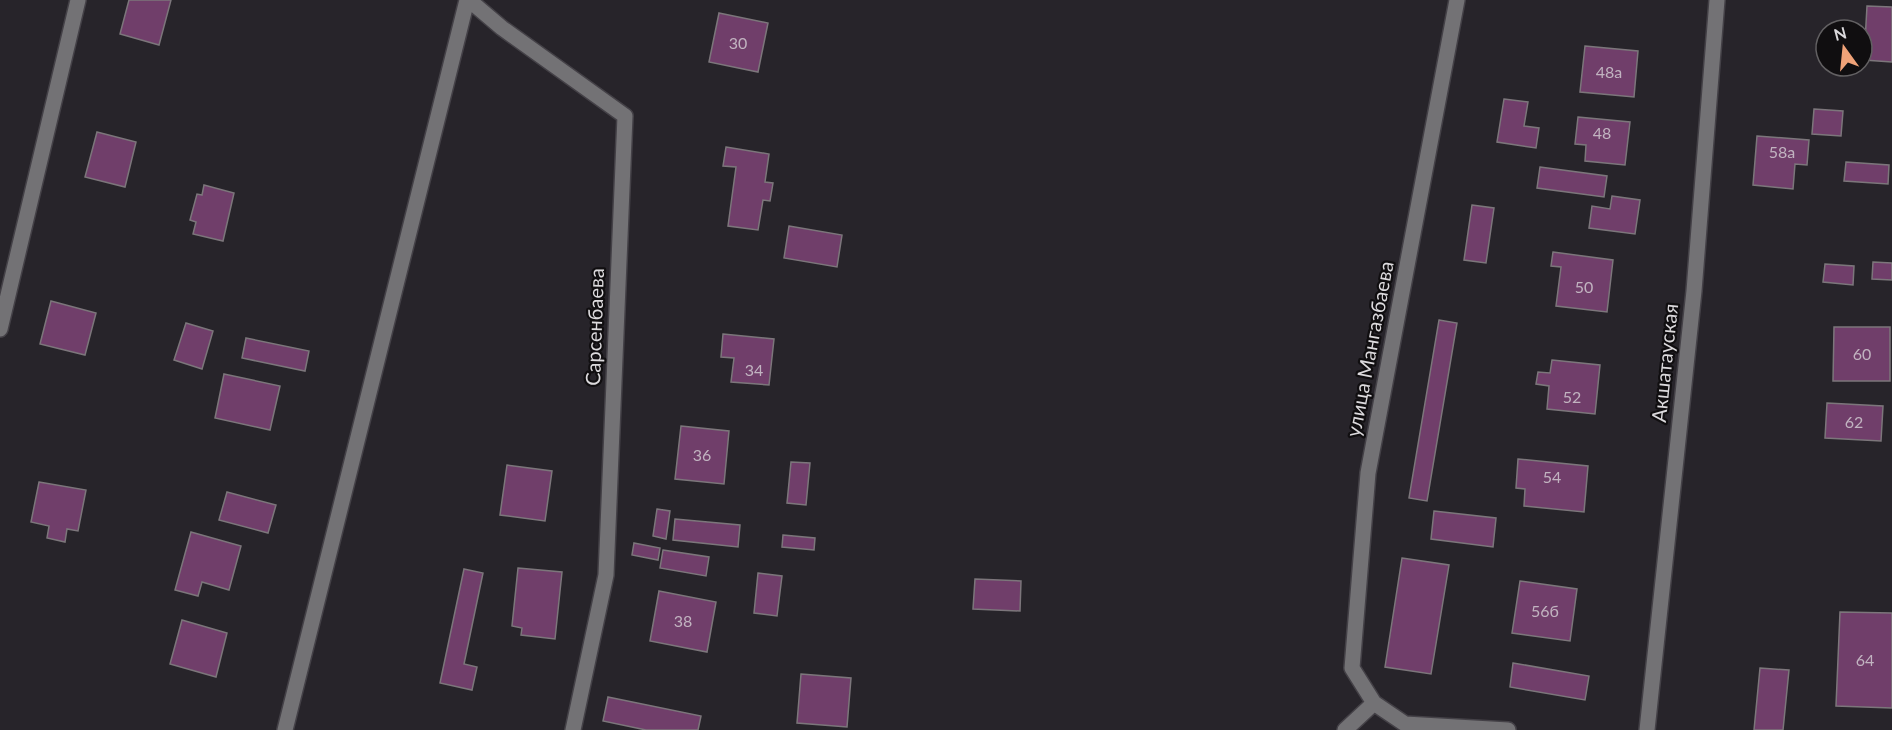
<svg xmlns="http://www.w3.org/2000/svg" width="1892" height="730" font-family="Lato,sans-serif">
	<rect width="100%" height="100%" fill="#27242a"/>
	<path fill="#703e6a" stroke="#7c767b" stroke-width="1.5" d="M129,0h42l-12,45 -39,-11z
		M1867,6l25,1v55l-28,-2z
		M719,13l49,10 -10,49 -49,-10z
		M1585,46l53,5 -4,46 -54,-5z
		M1504,99l24,3 -4,24 15,2 -3,20 -39,-6z
		M1814,109l29,2 -2,25 -29,-2z
		M1578,117l52,5 -5,43 -40,-4 1,-16 -11,-1z
		M97,132l39,10 -11,45 -40,-10z
		M1757,136l52,4 -2,25 -12,-1 -2,25 -40,-4z
		M726,147l43,7 -4,28 8,1 -3,18 -7,-1 -5,30 -30,-4 8,-59 -13,-1z
		M1846,162l43,3 -1,19 -44,-3z
		M1540,167l67,9 -3,21 -67,-9z
		M204,185l30,8 -11,48 -30,-7 3,-12 -6,-2 7,-26 5,1z
		M1612,196l28,4 -5,34 -46,-6 3,-22 18,3z
		M1472,205l22,3 -8,55 -22,-3z
		M789,226l53,9 -5,32 -53,-9z
		M1553,252l60,8 -6,52 -51,-6 5,-39 -10,-1z
		M1873,262l19,1v17l-20,-1z
		M1825,264l29,2 -1,19 -30,-3z
		M51,301l45,12 -11,42 -45,-11z
		M1439,320l18,3 -30,178 -18,-3z
		M186,323l27,8 -11,38 -28,-9z
		M1834,327h56v54h-57z
		M723,334l51,5 -5,46 -38,-3 3,-24 -13,-1z
		M246,338l63,13 -4,20 -63,-13z
		M1552,360l48,5 -5,49 -48,-5 2,-23 -13,-2 2,-12 12,1z
		M224,374l56,12 -10,44 -55,-12z
		M1827,403l56,3 -2,35 -56,-3z
		M681,426l48,5 -5,53 -49,-5z
		M1518,459l70,7 -4,46 -60,-6 1,-17 -9,-1z
		M791,462l19,1 -4,42 -19,-2z
		M507,465l45,6 -7,50 -45,-6z
		M39,482l47,8 -8,41 -11,-2 -2,13 -18,-4 2,-12 -18,-4z
		M227,492l49,13 -8,28 -49,-13z
		M657,509l13,2 -4,28 -13,-3z
		M1434,511l62,7 -3,29 -62,-8z
		M675,519l65,6 -2,22 -65,-7z
		M191,532l50,14 -12,44 -27,-8 -4,14 -23,-6z
		M783,535l32,3 -1,12 -32,-3z
		M634,543l26,5 -2,12 -26,-5z
		M663,550l46,7 -3,19 -46,-8z
		M1402,558l47,7 -18,109 -46,-7z
		M518,568l44,4 -7,67 -34,-4 1,-7 -10,-2z
		M464,569l19,4 -19,91 13,3 -5,23 -32,-7z
		M758,573l24,3 -5,40 -23,-3z
		M975,579l46,2 -1,30 -47,-2z
		M1520,581l57,8 -7,52 -58,-8z
		M659,591l57,11 -9,50 -57,-11z
		M1840,612l52,1v95l-56,-2z
		M182,620l45,13 -11,44 -46,-13z
		M1513,663l76,13 -4,24 -75,-13z
		M1760,668l29,2 -6,60h-29z
		M801,674l50,4 -4,49 -50,-4z
		M608,697l93,19 -3,14h-52l-43,-9z"/>
	<g fill="none" stroke-linecap="round" stroke-linejoin="round">
		<g stroke="#444147" stroke-width="18">
			<path id="minor" d="M469,0l33,28 123,88 -19,459 -33,155
				M0,329l78,-329
				M1374,703l-22,-35 16,-195 89,-473
				M285,730l182,-730
				M1345,730l29,-27 31,21 103,6
				M1647,730l47,-439 23,-291"/>
		</g>
		<use href="#minor" stroke="#737275" stroke-width="15"/>
	</g>
	<g text-anchor="middle" stroke-width="4.5" stroke-linejoin="round" paint-order="stroke">
		<g font-size="16" fill="#c1b3c0">
			<text x="738" y="49">30</text>
			<text x="1609" y="78">48а</text>
			<text x="1602" y="139">48</text>
			<text x="1782" y="158">58а</text>
			<text x="1584" y="293">50</text>
			<text x="1862" y="360">60</text>
			<text x="754" y="376">34</text>
			<text x="1572" y="403">52</text>
			<text x="1854" y="428">62</text>
			<text x="702" y="461">36</text>
			<text x="1552" y="483">54</text>
			<text x="1545" y="617">56б</text>
			<text x="683" y="627">38</text>
			<text x="1865" y="666">64</text>
		</g>
		<g font-size="20" fill="#dcdadd" stroke="#100e10">
			<text transform="translate(595 327) rotate(-88)" y="7">Сарсенбаева</text>
			<text transform="translate(1370 349) rotate(-79)" y="7">улица Мангазбаева</text>
			<text transform="translate(1665 363) rotate(-84)" y="7">Акшатауская</text>
		</g>
	</g>
	<g transform="translate(1844 48) rotate(345)"><circle r="28" fill="#100e10" stroke="#626062" stroke-width="1.5"/>
	<path d="M0-4.5L10 22L0 15L-10 22Z" fill="#f0a278"/>
	<text y="-9" font-size="16" font-weight="bold" text-anchor="middle" fill="#dcdadd">N</text>
	</g>
</svg>
